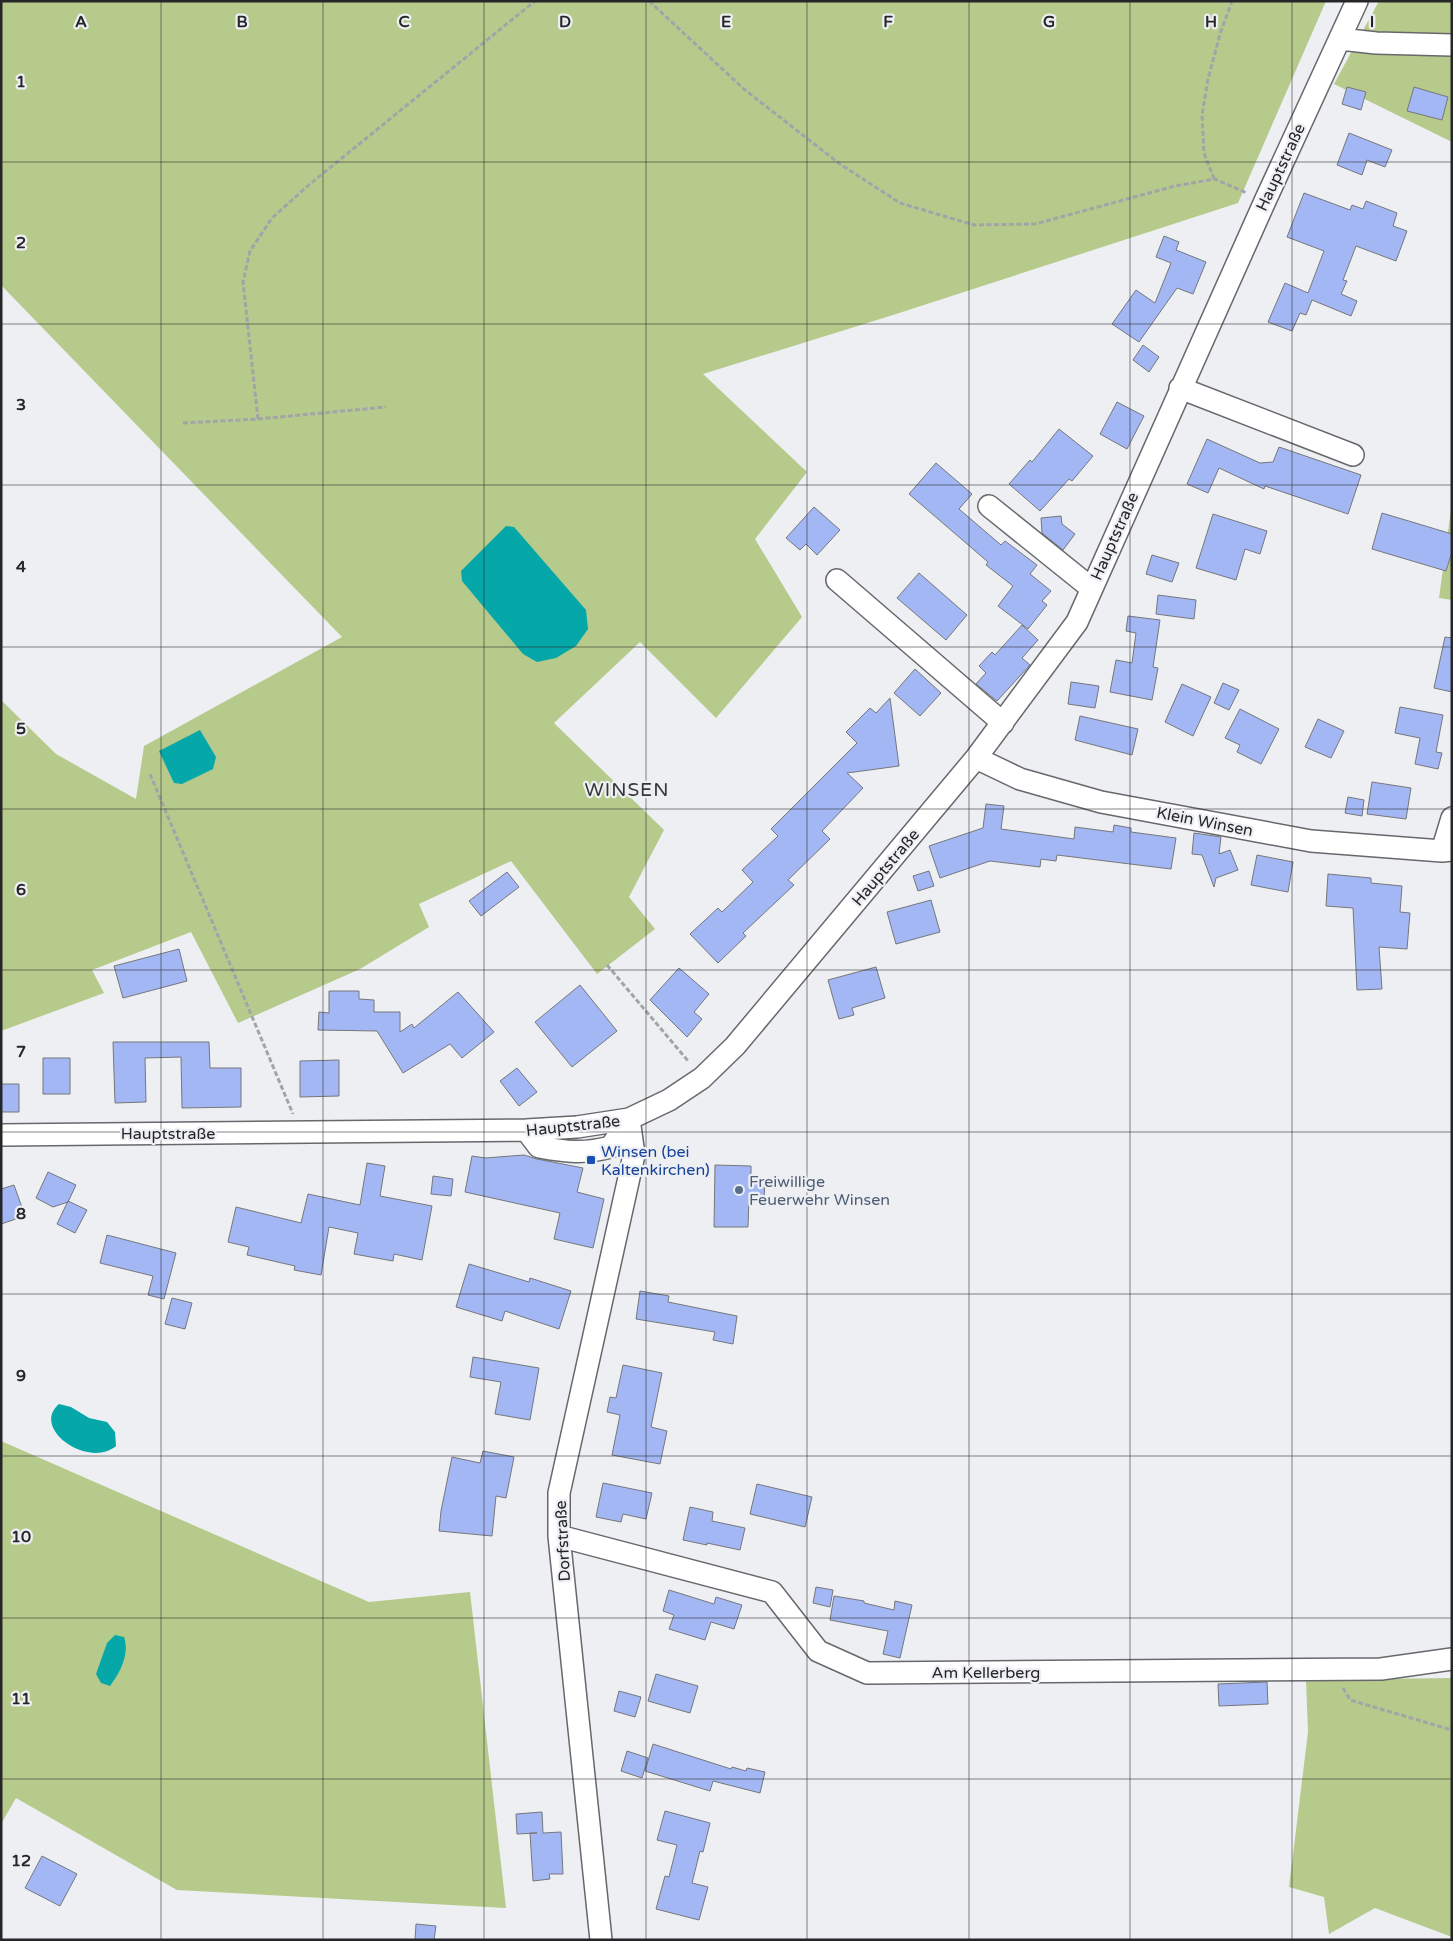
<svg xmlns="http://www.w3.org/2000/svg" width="1453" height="1941" font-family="'Varela Round',sans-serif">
	<rect width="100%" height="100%" fill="#edeff3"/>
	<path fill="#b6ca8b" d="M1,1h1325l-88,202 -345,112 -190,59 104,98 -52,67 47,78 -86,101 -76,-76 -86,81 110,107 -35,67 26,32 -58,45 -86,-113 -92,43 10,23 -69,42 -122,54 -47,-91 -99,38 12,23 -103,38v-331l55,54 80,45 8,-53 198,-109 -341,-352z
		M1379,1h73v141l-118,-58z
		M1452,502v98l-13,-2z
		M1,1441l368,161 101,-10 36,316 -329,-18 -161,-92 -15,26z
		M1452,1678v259l-77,-29 -46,26 -5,-37 -35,-10 19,-155 -2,-52z"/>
	<path fill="#06a7a9" d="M506,526l8,1 72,83 2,19 -12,17 -20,12 -19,4 -14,-8 -61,-73 -1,-10z
		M200,730l16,27 -3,12 -31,15 -8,-1 -15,-32z
		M59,1404l12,3 18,11 18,4 8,10 1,14c-27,23 -86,-17 -57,-42z
		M115,1635l9,2c6,17 -4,36 -14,49l-9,-3 -5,-9 11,-31z"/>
	<path fill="#a3b7f4" stroke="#76777b" d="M1347,87l19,5 -5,18 -19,-6z
		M1414,87l34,10 -6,23 -35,-9z
		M1349,133l43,17 -7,17 -18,-7 -5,15 -25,-10z
		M1304,193l46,17 2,-5 11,4 3,-8 31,12 -4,13 14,5 -11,30 -40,-15 -13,34 4,1 -6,13 16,7 -6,15 -39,-16 -6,15 -6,-2 -8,18 -24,-9 17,-39 23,10 16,-42 -37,-14z
		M1164,236l15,6 -3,8 30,12 -13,32 -16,-6 -38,54 -27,-18 24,-34 19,13 16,-40 -15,-6z
		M1143,345l16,12 -10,15 -16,-12z
		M1117,402l27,14 -17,33 -27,-15z
		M1059,429l34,27 -21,25 -3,-2 -29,32 -31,-27 21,-24 2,2z
		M1207,439l53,24 13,-1 6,-15 82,28 -13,39 -83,-28 -1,3 -45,-21 -11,25 -21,-9z
		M936,463l36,31 -13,15 42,36 4,-4 32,24 -7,9 21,17 -9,10 5,4 -19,24 -30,-23 15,-20 -27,-21 2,-3 -79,-68z
		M814,507l26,23 -23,25 -11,-11 -6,6 -14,-12z
		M1382,513l70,21v18l-6,19 -74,-22z
		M1213,514l54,17 -7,23 -15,-5 -9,31 -40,-12z
		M1061,516l1,8 13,10 -12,16 -21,-17 -1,-15z
		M1152,555l27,8 -7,19 -26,-8z
		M919,573l48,42 -21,25 -49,-42z
		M1158,595l38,5 -2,19 -38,-5z
		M1128,616l32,4 -7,47 5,1 -6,32 -42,-8 6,-32 16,3 4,-30 -10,-2z
		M1022,625l16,15 -16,18 8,7 -33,36 -21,-17 10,-11 -7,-7 13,-14 3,3z
		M1445,637l7,1v54l-18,-4z
		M915,669l26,24 -21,23 -26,-23z
		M1071,682l28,4 -4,22 -27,-4z
		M1223,683l16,7 -10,20 -15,-7z
		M1182,684l29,13 -18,39 -28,-14z
		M890,698l9,68 -52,7 16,15 -41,43 8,8 -42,41 6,5 -51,48 3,3 -28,27 -28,-29 28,-26 4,4 31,-30 -11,-12 36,-34 -7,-7 86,-86 -11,-11 24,-24 6,5z
		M1400,707l43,8 -7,37 6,1 -4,16 -23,-5 5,-26 -25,-5z
		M1240,709l39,20 -18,35 -24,-12 3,-7 -15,-7z
		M1080,716l58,13 -6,26 -57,-15z
		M1318,719l26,12 -13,27 -26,-11z
		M1372,782l39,6 -5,31 -39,-5z
		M1348,797l16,3 -2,16 -17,-3z
		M986,804l18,2 -3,23 73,10 1,-12 38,5 1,-7 17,3v4l45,6 -5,31 -114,-14 -1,6 -15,-2 -1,8 -50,-6 -50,17 -11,-32 54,-18z
		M1194,833l27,4 -2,17 11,-4 8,20 -22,8 -2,9 -12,-32 -10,-1z
		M1257,855l36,7 -5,30 -37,-7z
		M929,871l5,15 -16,5 -5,-15z
		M507,872l12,15 -38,29 -12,-15z
		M1328,874l43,4v5l31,3 -2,26 10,1 -3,36 -28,-2 3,42 -25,1 -4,-82 -27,-2z
		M931,900l9,32 -44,12 -9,-32z
		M179,949l8,32 -64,17 -9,-32z
		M876,967l9,31 -33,10 2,7 -15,4 -11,-39z
		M679,968l30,26 -15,18 8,7 -15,18 -37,-37z
		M580,985l37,46 -45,36 -37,-45z
		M329,991h30v8l15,1v12h26v20l12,-8 2,4 44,-36 36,40 -32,26 -12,-14 -47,29 -26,-42 -59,-1 1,-18 10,1z
		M113,1042h96l1,26h31v39l-59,1 -1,-51 -36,1 1,44 -31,1z
		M43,1058h27v36h-27z
		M339,1060v36l-39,1v-36z
		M517,1068l20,24 -18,14 -19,-25z
		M1,1084h18v28h-18z
		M524,1155l13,4 46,9 -6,24 27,7 -11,49 -39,-9 6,-26 -95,-21 7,-36 13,2z
		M367,1163l18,3 -5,30 52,10 -10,54 -28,-6 -1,7 -39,-7 4,-21 -29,-6 -8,48 -27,-5 1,-4 -48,-11 2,-8 -21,-5 8,-35 65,16 7,-29 52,11z
		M715,1165l36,1v15h14l-1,18 -15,-1 -1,29h-34z
		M48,1172l28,13 -8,17 -15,5 -17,-9z
		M433,1176l20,3 -2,17 -20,-2z
		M14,1185l11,31 -24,8v-35z
		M68,1201l19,9 -12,23 -18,-9z
		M107,1235l69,18 -12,46 -16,-4 5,-19 -53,-13z
		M469,1264l60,18 1,-4 41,13 -12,38 -54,-18 -3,10 -46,-14z
		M640,1291l29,5 -1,6 69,14 -4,28 -20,-4 2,-8 -79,-13z
		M172,1298l20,5 -7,26 -20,-5z
		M473,1357l66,11 -9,52 -35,-6 6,-32 -31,-5z
		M623,1365l39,8 -11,54 16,4 -7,33 -48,-9 8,-40 -13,-3 3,-15 6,1z
		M483,1451l31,6 -8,41 -10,-2 -4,40 -53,-5 2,-20 11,-54 28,6z
		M603,1483l49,10 -6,26 -23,-5 -2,8 -25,-5z
		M757,1484l55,13 -7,30 -55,-13z
		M690,1507l23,5 -1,9 33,7 -5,22 -33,-7v2l-24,-5z
		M816,1587l17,3 -3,17 -17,-4z
		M669,1590l45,14 2,-7 26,8 -8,24 -23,-7 -6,18 -36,-11 5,-14 -11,-4z
		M834,1596l30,5v2l30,7 1,-9 17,4 -12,53 -17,-4 5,-23 -58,-11z
		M656,1674l42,12 -8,27 -42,-12z
		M1267,1682l1,22 -49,2 -1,-22z
		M619,1691l22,6 -6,20 -21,-6z
		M653,1744l78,25 1,-2 14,4 1,-3 18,4 -5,21 -47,-12 -3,10 -65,-20z
		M627,1751l21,7 -6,20 -21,-7z
		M665,1811l45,12 -7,29 -3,-1 -8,32 16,4 -9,33 -43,-11 9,-33 4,1 8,-32 -20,-5z
		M542,1812l1,21 18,-1 2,42h-14l1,5 -17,2 -3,-48h7l-20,1 -1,-20z
		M42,1856l35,18 -17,32 -35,-18z
		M416,1924l20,2 -2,14h-19z"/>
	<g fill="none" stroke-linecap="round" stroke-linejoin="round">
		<g stroke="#67686c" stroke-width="24">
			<path id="minor" d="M1340,39l36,4 76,2
				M1180,388l173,67
				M989,506l102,82
				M837,580l166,143
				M976,758l44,21 81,23 210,39 131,10 10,-1
				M1442,851l10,-33
				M526,1130l13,17c27,5 45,7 72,0l18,-28
				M1,1135l525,-5 51,-3 52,-8 40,-19 33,-22 33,-32 241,-288 101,-136 188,-421 92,-200
				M559,1536l213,56 46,59 49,22 514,-4 71,-10
				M601,1940l-42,-404v-43l75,-338 -5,-36"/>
		</g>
		<path stroke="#a3a4a8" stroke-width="3" stroke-dasharray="5 2.5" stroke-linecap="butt" d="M649,1l96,89 95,74 60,39 74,22 61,-1 140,-38 40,-7 32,14
			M1214,179l-10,-26 -2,-38 6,-36 12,-45 12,-33
			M258,419l-15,-137 7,-31 22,-33 38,-34 225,-183
			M183,423l75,-4 128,-12
			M150,774l143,340
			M607,965l82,97
			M1343,1688l7,12 102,30"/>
		<use href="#minor" stroke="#fff" stroke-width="21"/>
	</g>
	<path fill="none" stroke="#262628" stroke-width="1" stroke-opacity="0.55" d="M161,1v1939M323,1v1939M484,1v1939M646,1v1939M807,1v1939M969,1v1939M1130,1v1939M1292,1v1939M1,162h1451M1,324h1451M1,485h1451M1,647h1451M1,809h1451M1,970h1451M1,1132h1451M1,1294h1451M1,1456h1451M1,1618h1451M1,1779h1451"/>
	<rect fill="#1a4fb4" stroke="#edeff3" stroke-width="2" x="586" y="1155" width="10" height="10" rx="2.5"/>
	<circle fill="#5c6f8a" stroke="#edeff3" stroke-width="2" cx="739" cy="1190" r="5"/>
	<g text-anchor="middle" stroke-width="4.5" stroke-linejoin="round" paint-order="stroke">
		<g font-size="16" fill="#262628" stroke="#edeff3">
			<text transform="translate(1280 167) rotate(-65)" y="6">Hauptstraße</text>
			<text transform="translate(1114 536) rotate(-66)" y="6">Hauptstraße</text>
			<text transform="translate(1205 821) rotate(11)" y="6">Klein Winsen</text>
			<text transform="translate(885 867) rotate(-50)" y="6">Hauptstraße</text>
			<text transform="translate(573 1125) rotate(-6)" y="6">Hauptstraße</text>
			<text x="168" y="1139">Hauptstraße</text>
			<text transform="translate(562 1541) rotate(-93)" y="6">Dorfstraße</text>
			<text x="986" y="1678">Am Kellerberg</text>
		</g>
		<g font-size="16" fill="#164399" stroke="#edeff3" text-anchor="start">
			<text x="601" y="1157">Winsen (bei<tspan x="601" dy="18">Kaltenkirchen)</tspan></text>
		</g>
		<g font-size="16" fill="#4e5e75" stroke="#edeff3" text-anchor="start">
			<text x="749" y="1187">Freiwillige<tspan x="749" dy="18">Feuerwehr Winsen</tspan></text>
		</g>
		<g font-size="19" letter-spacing="1" fill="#353639" stroke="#edeff3">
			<text x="627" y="796">WINSEN</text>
		</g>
	</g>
	<g font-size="16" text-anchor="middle" font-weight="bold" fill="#262628" stroke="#edeff3" stroke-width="4.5" stroke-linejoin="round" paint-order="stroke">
		<text x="81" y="27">A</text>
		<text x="242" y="27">B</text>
		<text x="404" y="27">C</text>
		<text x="565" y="27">D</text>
		<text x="726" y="27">E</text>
		<text x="888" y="27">F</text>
		<text x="1049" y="27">G</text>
		<text x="1211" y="27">H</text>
		<text x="1372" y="27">I</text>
		<text x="21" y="87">1</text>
		<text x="21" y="248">2</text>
		<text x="21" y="410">3</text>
		<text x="21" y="572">4</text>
		<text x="21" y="734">5</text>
		<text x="21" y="895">6</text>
		<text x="21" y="1057">7</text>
		<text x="21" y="1219">8</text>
		<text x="21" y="1381">9</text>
		<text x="21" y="1542">10</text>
		<text x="21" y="1704">11</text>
		<text x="21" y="1866">12</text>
	</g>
	<rect width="1453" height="1941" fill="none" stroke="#262628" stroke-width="5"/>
</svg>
